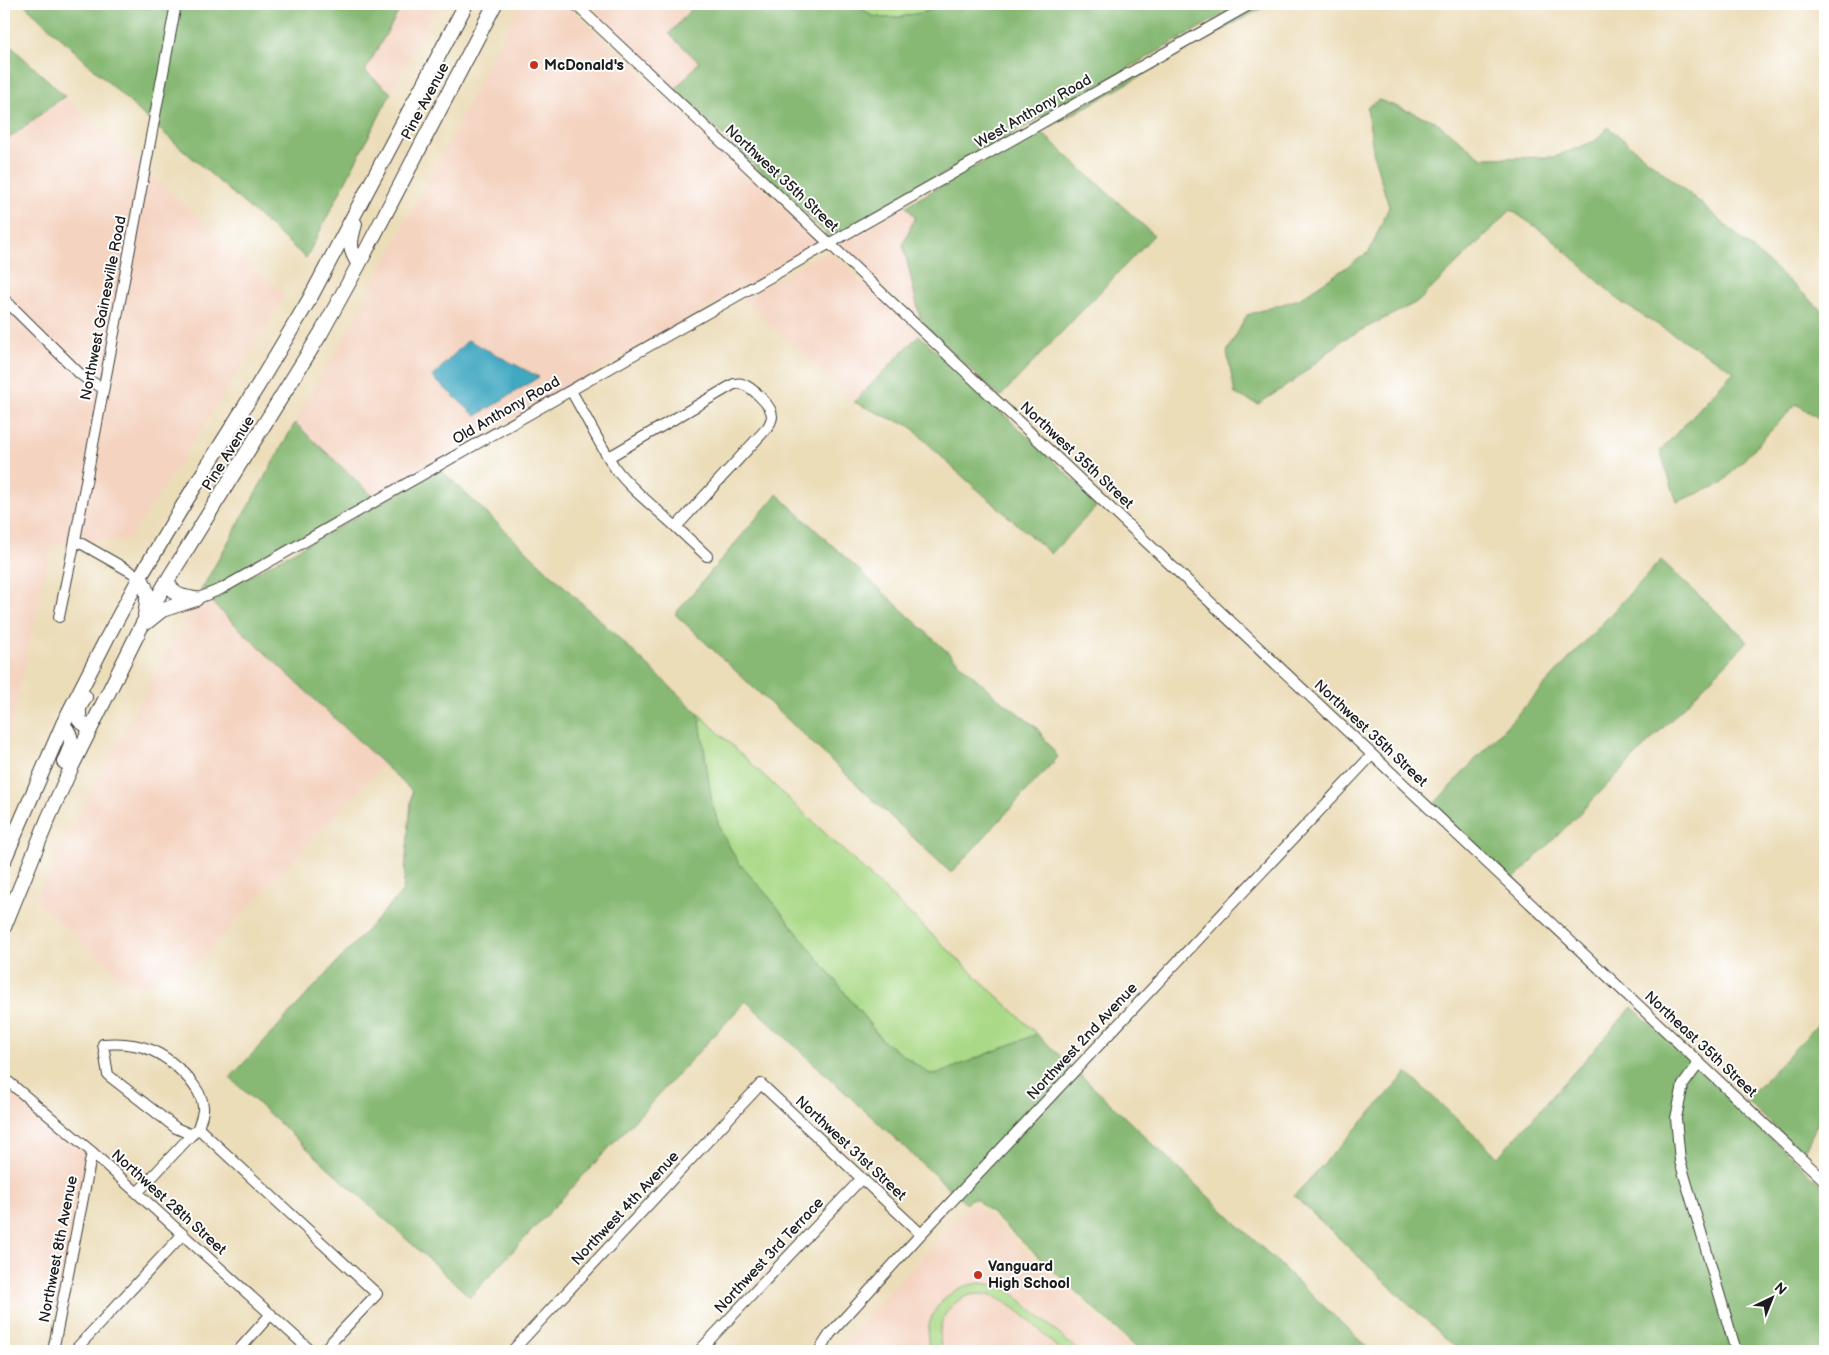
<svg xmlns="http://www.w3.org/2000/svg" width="1829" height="1355" font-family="'Balsamiq Sans',sans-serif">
	<rect width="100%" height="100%" fill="#fff"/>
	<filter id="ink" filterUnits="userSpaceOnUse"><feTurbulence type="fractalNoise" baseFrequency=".02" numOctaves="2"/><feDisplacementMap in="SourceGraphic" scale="10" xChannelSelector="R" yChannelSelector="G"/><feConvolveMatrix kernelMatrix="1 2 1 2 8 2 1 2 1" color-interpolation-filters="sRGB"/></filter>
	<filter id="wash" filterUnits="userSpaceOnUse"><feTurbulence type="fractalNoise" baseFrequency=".0096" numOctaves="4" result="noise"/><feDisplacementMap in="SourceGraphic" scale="20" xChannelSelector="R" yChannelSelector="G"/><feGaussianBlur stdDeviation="1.12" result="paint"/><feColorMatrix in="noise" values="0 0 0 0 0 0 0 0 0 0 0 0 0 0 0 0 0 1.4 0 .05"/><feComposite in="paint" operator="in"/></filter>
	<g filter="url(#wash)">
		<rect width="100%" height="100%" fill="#ecddb9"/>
		<path fill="#f4d3c0" d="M403,4h34l-46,89 -26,-22z
			M520,4h47l255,239 -448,254 -79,-74 75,-132z
			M583,4h113l-27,30 30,28 -24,28z
			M65,96l220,200 -80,128 -75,115 -78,6 -48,213v-616z
			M906,206l10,11 -13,27 18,78 -83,-78z
			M829,250l90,85 -65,67 -111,-103z
			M208,599l176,165 -186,197 -64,29 -99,-90 30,-61 128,-234z
			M4,1085l83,69 -31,158 -52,-12z
			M973,1202l161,149h-299z"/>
		<path fill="#aad987" stroke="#637a52" d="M856,4h78l-6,7 -27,6 -16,1 -13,-2z
			M699,714l338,320 -97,39 -11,1 -46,-33 -114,-144 -30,-34 -18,-31 -9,-29z
			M980,1283l16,2 16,7 66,59h-17c-27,-24 -73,-84 -111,-43 -11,12 -12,28 -8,43h-12c-10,-34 16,-65 50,-68z"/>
		<path fill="#87b974" stroke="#526a48" d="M24,4h379l-38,67 26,22 -85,165 -166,-146z
			M696,4h160l16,12 13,2 16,-1 27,-6 6,-7h307l-410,234 -156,-148 24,-28 -30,-28z
			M1260,4h9l-228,128 113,103 -154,162 -79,-75 -18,-78 12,-27 -9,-11z
			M4,40l61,56 -61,46z
			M1379,100l56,21 47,37 72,-1 41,-16 13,-14 89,73 128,113v109l-29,-18 -75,80 -44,18 -17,-51 74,-80 -112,-68 -73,-67 -38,-26 -92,91 -75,38 -50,42 -36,23 -23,-10 -8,-42 20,-37 52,-16 70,-47 20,-45 -15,-50 -7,-50z
			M919,335l180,169 -48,50 -98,-86 -43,-42 -26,-10 -30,-14z
			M295,423l79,74 -155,88 -19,7z
			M441,470l258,244 13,89 9,29 18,31 30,34 114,144 47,33 10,-1 97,-39 334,317h-231l-164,-152h-6l-4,5 -220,-203 -276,296 -240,-219 173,-187 9,-100 -204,-192z
			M777,494l216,200 43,33 22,30 -107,116 -276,-259z
			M1661,560l87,81 -179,183 -56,56 -80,-75z
			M1632,1007l193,181v163h-366l-165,-155 113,-123 91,84z
			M1825,1017v91l-22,46 -57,-54z"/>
		<path fill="#41a8c1" stroke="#2e626e" d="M468,340l71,37 -63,39 -44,-39z"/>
	</g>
	<g filter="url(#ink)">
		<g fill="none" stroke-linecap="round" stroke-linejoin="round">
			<g stroke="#3b3934" stroke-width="12">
				<path id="minor" d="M575,4l1250,1177
					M4,299l76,75 8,6 15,8
					M571,391c15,25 28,53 44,77 15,21 42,41 61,59l92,-100c2,-4 4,-7 4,-11 0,-10 -20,-29 -30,-32 -2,-1 -5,0 -8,0l-125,73
					M676,527l31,29
					M75,540l65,37
					M196,599l25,-10 1030,-585
					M59,617l16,-77 101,-536
					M1699,1063l-16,22 -7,33 4,43 56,190
					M4,1078l88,74 219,199
					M192,1135l-16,-7 -68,-53 -5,-31c38,-3 61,7 86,35 6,8 13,16 14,27 1,7 -3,15 -5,22
					M138,1192l60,-64 179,166 -54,57
					M53,1351l39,-199
					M74,1351l109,-117
					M238,1351l33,-37
					M512,1351l249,-267 160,150
					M699,1351l162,-172
					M819,1351l11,-17 91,-100 451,-479"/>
			</g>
			<g stroke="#3b3934" stroke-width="16">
				<path id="highway" d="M355,224c-5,17 -7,25 4,40
					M140,577c9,13 8,23 5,38
					M167,581c8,15 11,15 28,18
					M147,622l15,-12 34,-11
					M85,697l-6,11v12l11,8
					M63,724c12,15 9,21 1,38
					M4,860l59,-136 44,-86 33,-61 47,-78 70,-112 52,-87 157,-296
					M4,927l44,-108 24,-53 70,-141 25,-44 154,-248 38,-69 136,-260"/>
			</g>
			<use href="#minor" stroke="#fff" stroke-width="10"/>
			<use href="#highway" stroke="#fff" stroke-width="14"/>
		</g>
	</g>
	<g fill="#c8321e" stroke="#fff" stroke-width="2">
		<circle cx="534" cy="65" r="5"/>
		<circle cx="978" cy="1275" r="5"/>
	</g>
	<g text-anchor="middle" stroke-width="4" stroke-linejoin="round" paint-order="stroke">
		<g font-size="15" font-weight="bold" fill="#1c1c1c" stroke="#fff" text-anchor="start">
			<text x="544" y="70">McDonald's</text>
			<text x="988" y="1271">Vanguard<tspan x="988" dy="17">High School</tspan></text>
		</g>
		<g font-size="15" fill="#1c1c1c" stroke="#fff">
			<text transform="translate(425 101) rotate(-62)" y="5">Pine Avenue</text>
			<text transform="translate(1033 111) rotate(-30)" y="5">West Anthony Road</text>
			<text transform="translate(782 178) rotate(43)" y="5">Northwest 35th Street</text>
			<text transform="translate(103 308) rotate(-79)" y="5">Northwest Gainesville Road</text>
			<text transform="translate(506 410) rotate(-30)" y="5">Old Anthony Road</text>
			<text transform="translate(228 453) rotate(-58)" y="5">Pine Avenue</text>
			<text transform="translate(1077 455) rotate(43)" y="5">Northwest 35th Street</text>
			<text transform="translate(1371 733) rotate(43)" y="5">Northwest 35th Street</text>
			<text transform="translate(1082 1041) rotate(-47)" y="5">Northwest 2nd Avenue</text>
			<text transform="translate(1701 1044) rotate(43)" y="5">Northeast 35th Street</text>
			<text transform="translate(851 1148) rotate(43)" y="5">Northwest 31st Street</text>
			<text transform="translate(169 1202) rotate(42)" y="5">Northwest 28th Street</text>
			<text transform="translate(625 1208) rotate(-47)" y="5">Northwest 4th Avenue</text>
			<text transform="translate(58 1249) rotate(-79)" y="5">Northwest 8th Avenue</text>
			<text transform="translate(769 1255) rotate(-47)" y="5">Northwest 3rd Terrace</text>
		</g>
	</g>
	<rect width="1829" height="1355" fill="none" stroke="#fff" stroke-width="20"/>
	<g transform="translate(1772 1298) rotate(43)" stroke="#ffffff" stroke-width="4" paint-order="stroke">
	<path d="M0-4L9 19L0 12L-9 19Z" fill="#1c1c1c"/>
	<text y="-8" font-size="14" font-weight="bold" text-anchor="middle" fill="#1c1c1c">N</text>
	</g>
</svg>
